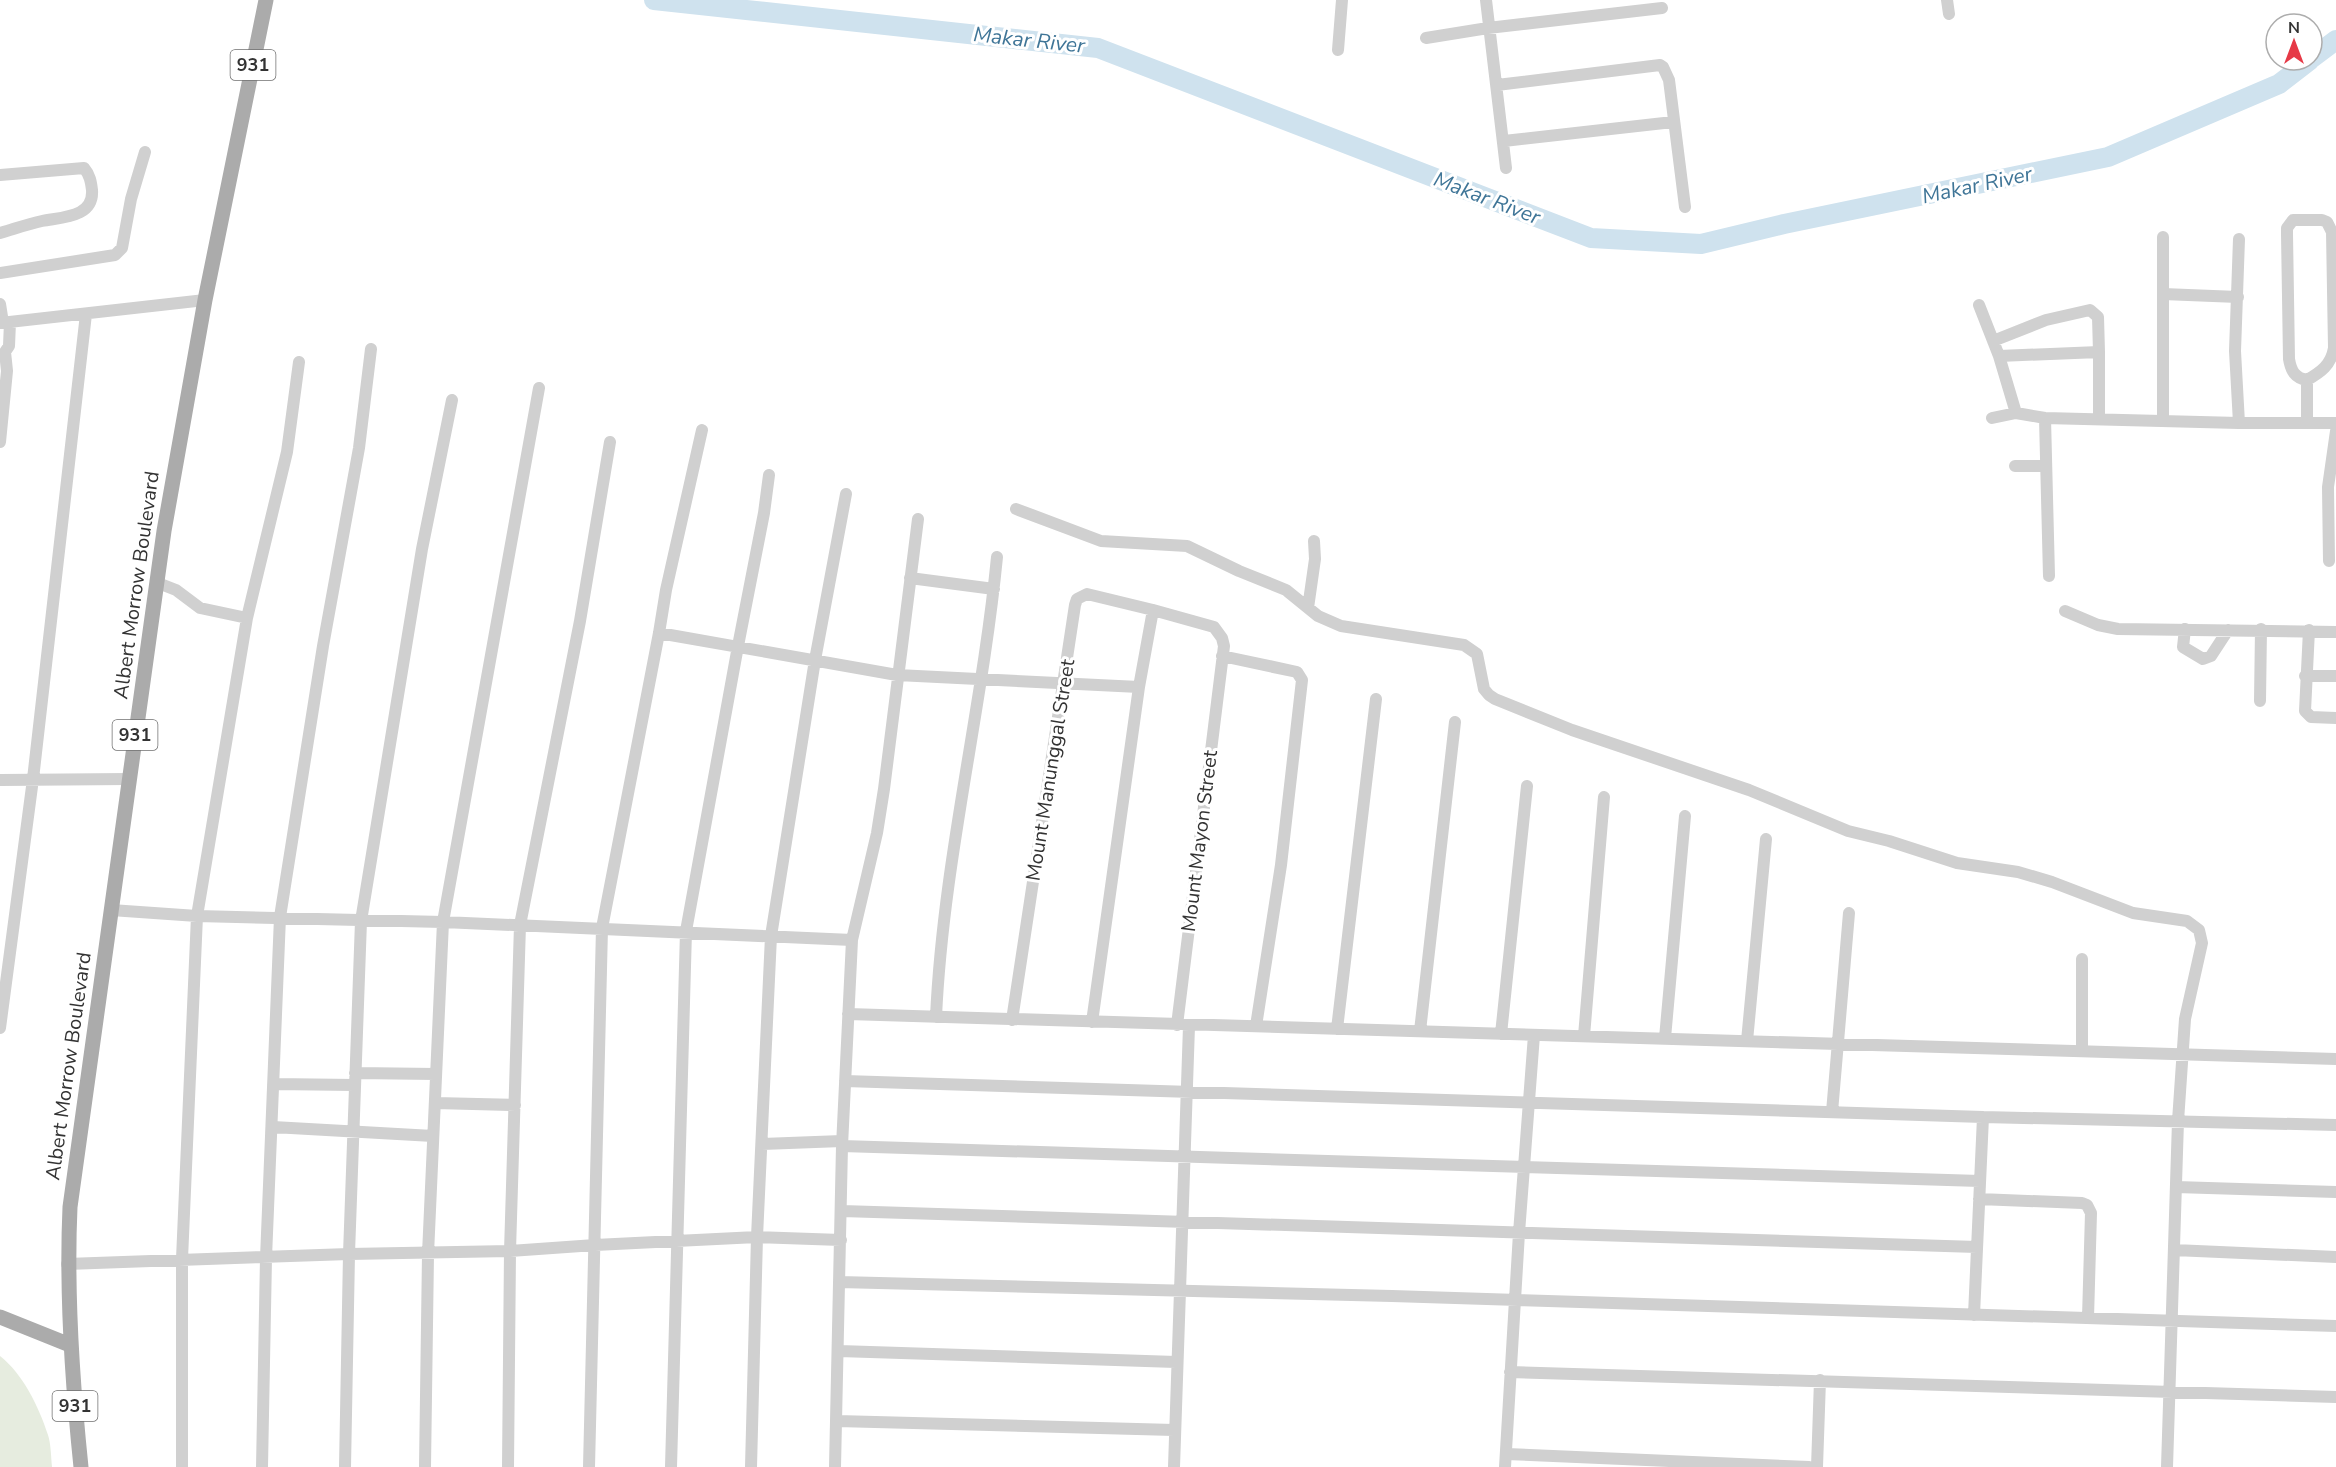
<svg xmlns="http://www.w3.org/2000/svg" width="2336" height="1467" font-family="'Nunito Sans',sans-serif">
	<rect width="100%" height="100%" fill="#fff"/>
	<path fill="#e6ecdf" d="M0,1356c23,18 39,51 48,79 3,9 3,22 4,32h-52z"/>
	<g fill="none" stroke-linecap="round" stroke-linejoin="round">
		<path stroke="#cfe2ee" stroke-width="20" d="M654,0l444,48 493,190 110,6 83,-20 324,-67 171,-73 31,-24
			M2312,58l24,-18"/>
		<path stroke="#d0d0d0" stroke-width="12" d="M1486,0l20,168
			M1947,0l2,14
			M1426,38l62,-10 174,-20
			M1338,50l4,-50
			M1497,85l163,-20 3,2 6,13 16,127
			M1504,141l169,-19
			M0,175l84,-7c6,7 7,14 8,22 2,28 -31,27 -50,31 -14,3 -28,8 -42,12
			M2293,220h29l5,2 5,10 2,116c-3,17 -13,24 -27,32 -12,-2 -16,-9 -18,-21l-2,-125v-6z
			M2163,237v183
			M2239,239l-4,112 4,72
			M0,273l115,-18 7,-7 9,-49 14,-47
			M2163,294l75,3
			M0,304l3,19
			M1979,305l20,51 17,57
			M0,323l205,-23
			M1993,341l53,-21 44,-10 8,7 1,35
			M1999,356l100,-4v66
			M1992,418l24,-5 29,5 194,5h97
			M2045,418l4,158
			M2307,422v-42
			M0,442l7,-71 -2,-19 4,-6 1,-24
			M2015,466h31
			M1016,509l85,32 86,5 52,25 47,19 32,26 23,10 123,19 13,9 7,35 5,6 6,4 77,31 177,60 99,41 41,10 68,22 61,9 34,10 81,31 54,8 12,9 3,13 -17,76 -7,102 -11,346
			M2329,561l-1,-74 8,-56
			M910,578l84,11
			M158,583l18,7 24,18 47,10
			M1308,608l7,-49 -1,-18
			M2065,611l33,14 20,4 218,3
			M2185,629l-2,18 20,12 8,-3 17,-26
			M2309,630l-4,81 6,6 25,1
			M659,633l238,42 242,12
			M1222,656l75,16 5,8 -21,185 -25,161
			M2305,676h31
			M2260,701l1,-72
			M0,780l129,-1
			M111,910l86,6 246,6 409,18
			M2082,959v92
			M848,1014l1488,45
			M936,1017c7,-155 46,-306 61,-460
			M1012,1020l63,-415 2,-6 10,-5 66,16
			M1092,1022l47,-335 14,-77 61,17 8,11 2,8 -47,379
			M0,1028l33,-249 53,-465
			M1337,1029l39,-330
			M1420,1031l35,-309
			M1501,1034l26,-248
			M1584,1036l20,-239
			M1665,1038l20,-222
			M1747,1041l19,-202
			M355,1073l81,1
			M845,1081l1138,36 353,8
			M273,1084l82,1
			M435,1103l80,2
			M1832,1112l17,-199
			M273,1127l160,9
			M762,1144l80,-3
			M842,1146l1138,35
			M2176,1187l160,5
			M1979,1199l103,4 5,2 4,8 -3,105
			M842,1211l1135,36
			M2174,1250l162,7
			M67,1264l282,-10 161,-3 85,-6 162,-8 84,3
			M839,1282l553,14 944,30
			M1974,1315l9,-198
			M839,1351l337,11
			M1510,1372l826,25
			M837,1421l337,9
			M1506,1454l303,13
			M182,1467v-208l15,-343 50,-298 40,-166 12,-90
			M262,1467l4,-209 14,-341 43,-271 36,-198 12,-99
			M345,1467l4,-213 12,-333 61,-372 30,-149
			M425,1467l3,-213 15,-332 96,-534
			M508,1467l2,-216 10,-326 60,-304 30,-179
			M589,1467l13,-539 57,-295 7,-43 36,-160
			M671,1467l15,-536 52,-285 26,-133 5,-38
			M751,1467l6,-230 14,-301 44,-276 31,-166
			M835,1467l7,-321 10,-206 25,-107 7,-44 34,-270
			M1174,1467l15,-441
			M1505,1467l14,-234 15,-198
			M1817,1467l3,-87"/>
		<path stroke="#ababab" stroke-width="15" d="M0,1317l70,28
			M81,1467c-9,-87 -15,-173 -11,-260l94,-676 41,-231 61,-300"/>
	</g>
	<g text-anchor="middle" stroke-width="6" stroke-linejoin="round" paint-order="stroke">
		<g fill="#fff" stroke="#707070" stroke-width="1.5">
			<rect x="230.5" y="50" width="45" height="30" rx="4.5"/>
			<rect x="112.5" y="720" width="45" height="30" rx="4.5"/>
			<rect x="52.5" y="1391" width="45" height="30" rx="4.5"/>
		</g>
		<g font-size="18" font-weight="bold" fill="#333">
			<text x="253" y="71">931</text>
			<text x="135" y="741">931</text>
			<text x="75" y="1412">931</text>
		</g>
		<g font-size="20" fill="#333" stroke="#fff">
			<text transform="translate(136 585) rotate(-82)" y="7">Albert Morrow Boulevard</text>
			<text transform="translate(1050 770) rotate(-81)" y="7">Mount Manunggal Street</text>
			<text transform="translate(1199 841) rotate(-83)" y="7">Mount Mayon Street</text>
			<text transform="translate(68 1066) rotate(-82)" y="7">Albert Morrow Boulevard</text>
		</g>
		<g font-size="21" font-style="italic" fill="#3f7597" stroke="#fff">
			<text transform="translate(1029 40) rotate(6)" y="7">Makar River</text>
			<text transform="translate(1977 185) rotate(-12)" y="7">Makar River</text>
			<text transform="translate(1487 198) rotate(21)" y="7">Makar River</text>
		</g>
	</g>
	<g transform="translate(2294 42)"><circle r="28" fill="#ffffff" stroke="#adadad" stroke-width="1.5"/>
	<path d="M0-4.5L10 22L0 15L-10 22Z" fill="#e63946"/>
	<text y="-9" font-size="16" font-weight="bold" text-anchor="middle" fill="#333333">N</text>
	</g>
</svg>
